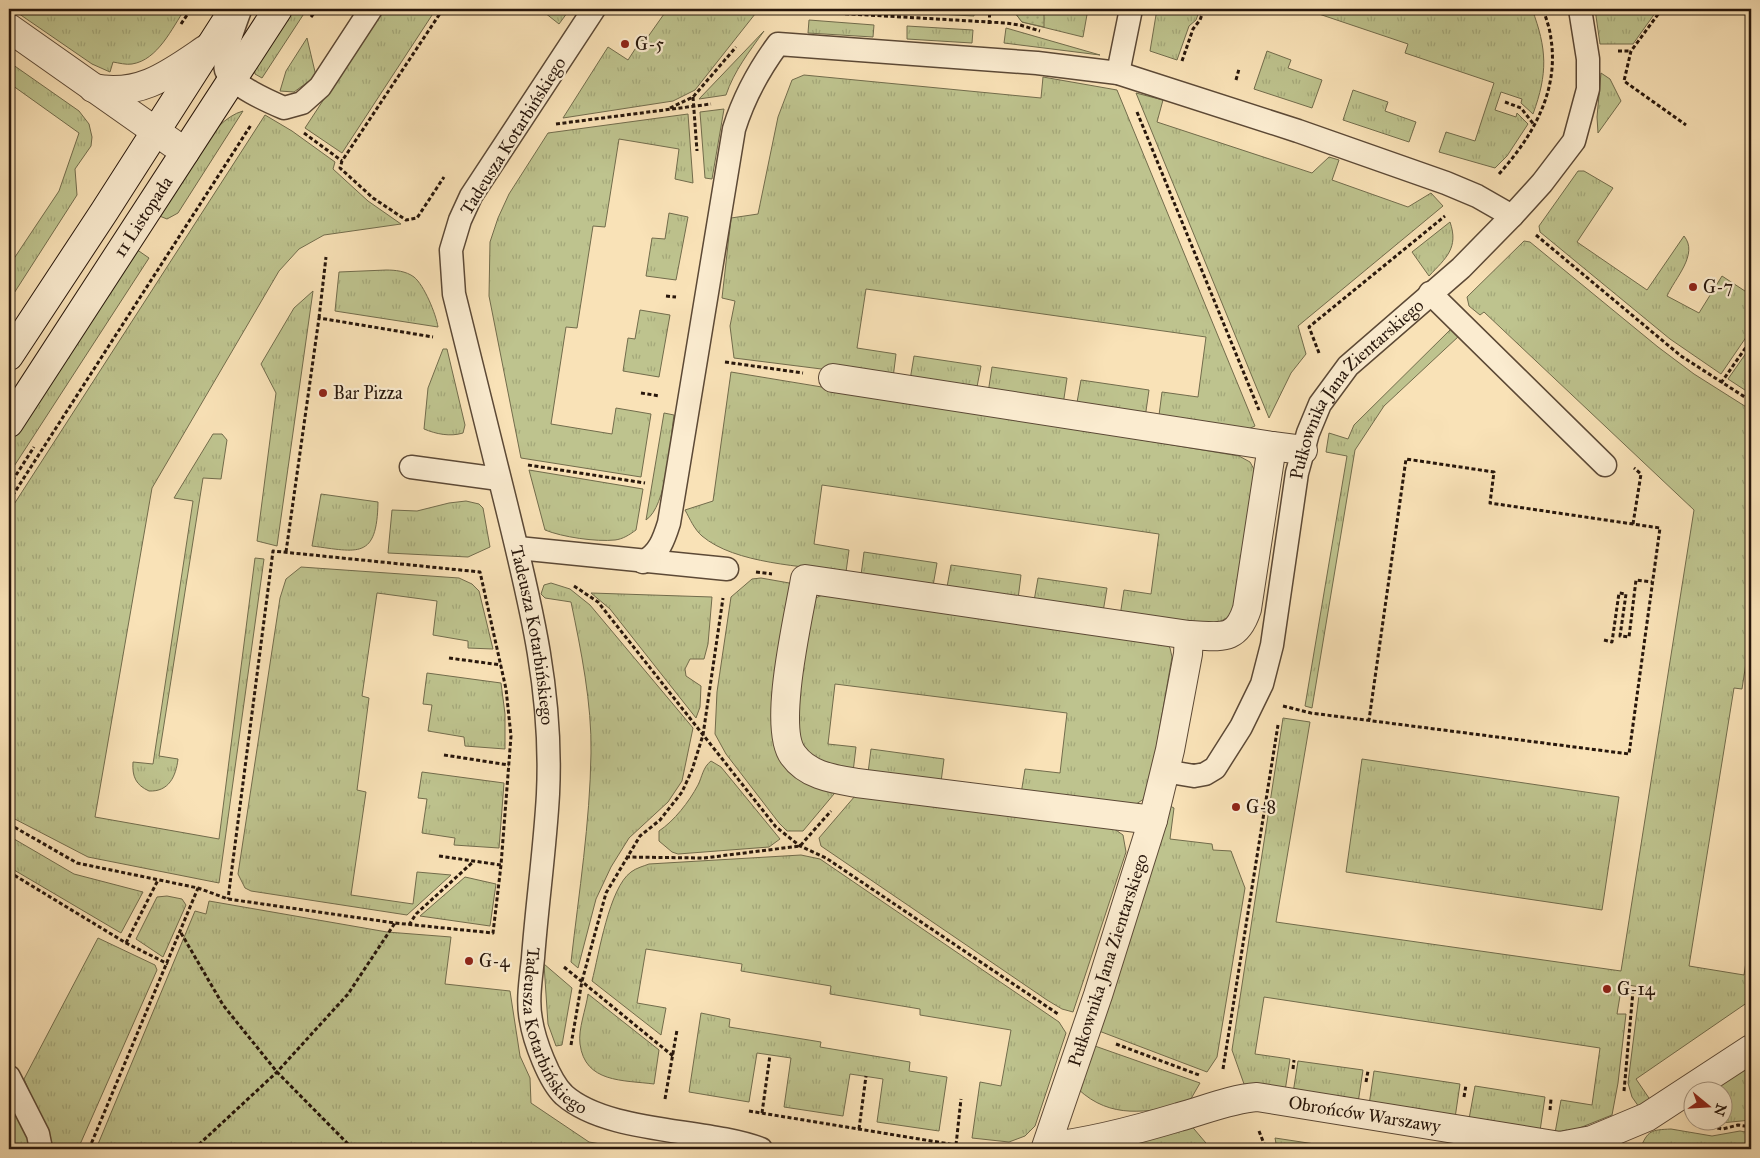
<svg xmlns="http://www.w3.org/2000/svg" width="1760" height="1158" font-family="'IM FELL Great Primer',serif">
	<defs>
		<pattern id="grass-tufts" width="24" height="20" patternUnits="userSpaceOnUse" patternTransform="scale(1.25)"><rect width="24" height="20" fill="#bec38e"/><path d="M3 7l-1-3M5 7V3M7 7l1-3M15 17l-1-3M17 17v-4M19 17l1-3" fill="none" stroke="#a3a779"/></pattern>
		<pattern id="garden-dots" width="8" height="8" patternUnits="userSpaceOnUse" patternTransform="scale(1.25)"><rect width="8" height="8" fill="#bec38e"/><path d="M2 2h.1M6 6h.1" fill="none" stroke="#a3a779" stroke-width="1.8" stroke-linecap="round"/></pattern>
	</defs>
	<rect width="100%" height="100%" fill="#f9e2b7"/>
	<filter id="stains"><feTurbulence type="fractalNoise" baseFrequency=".004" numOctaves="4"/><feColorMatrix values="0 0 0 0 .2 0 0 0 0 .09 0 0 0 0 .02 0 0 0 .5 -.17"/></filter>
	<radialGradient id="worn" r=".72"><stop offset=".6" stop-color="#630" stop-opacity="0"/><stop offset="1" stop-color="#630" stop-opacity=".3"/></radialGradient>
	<path fill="url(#grass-tufts)" stroke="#726c4c" d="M12,9h173c-13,19 -27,51 -53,55 -6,1 -13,-1 -19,-2l-3,10 -18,-8z
		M292,9h15l-45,69 -7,-4 -1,-7z
		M383,9h53l-94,144 -37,-25z
		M540,9h30l-11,15z
		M658,9h101l-64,81 -22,11 -110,17 45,-71 20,13 13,-20 4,1 19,-27z
		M913,9h61v7l-56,-3z
		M1012,9h76l-5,28 -61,-15z
		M1157,9h43l-4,11 -7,6 -12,34 -27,-9z
		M1311,9h221c15,40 16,64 1,105l-12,-11 1,-4 -21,-7 -6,18 21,7 1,-4 11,11 -21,32 -12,12 -56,-16 7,-20 29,9 19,-58 -89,-30 3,-9 -98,-33z
		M1595,9h63l-25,35h-33z
		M809,20l65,5 -1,12 -65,-4z
		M907,26l66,4 -1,13 -65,-4z
		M1006,28l94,27 -96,-12z
		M764,31c-15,21 -30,40 -38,64l-27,4z
		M307,38l9,38 -22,16 -14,-1 6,-20z
		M1267,51l24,9 -3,8 34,12 -10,28 -58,-19z
		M9,62l70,49 10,13 3,13 -1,9 -16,23 2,26 -68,106v-35l50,-75 20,-58 -70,-50z
		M1601,73l9,6 11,22 -23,32 -1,-16z
		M804,75l237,23 2,-21 74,13 138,336 -9,4 -88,-7 4,-31 36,5 8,-60 -340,-48 -9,59 39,6 -3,24 -159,-20 -4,-32 5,-25 -13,-3 9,-80 27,-4 20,-97 14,-37z
		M1353,90l35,12 -3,9 31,11 -7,20 -66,-22z
		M1136,93l27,7 -6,22 155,51 17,-16 10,3 -7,20 76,27 23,-14 12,13 -145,120 8,28 -15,19 -22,45z
		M724,109l-12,70 -7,-1 -5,-66z
		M243,111l-65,102 -11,6 -10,-4c20,-30 52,-95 86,-104z
		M688,114l5,69 -18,-4 4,-30 -60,-10 -14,88 -12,-1 -16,102 -11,-1 -15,97 61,10 4,-26 35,6 -10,63 -120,-19 -32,-162 1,-54 8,-24 11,-24 39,-61z
		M265,115l27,16 43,31 -2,7 35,32 33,23 -77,11 -25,14 -20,22 -127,217 -57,329 124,22 36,-281 9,1 -45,324 -131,-26 -79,-41v-304z
		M1578,171h6l29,17 -36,54 70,48 37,-54c15,18 -9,42 -17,60l32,17 23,-37 29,19v35l-30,44 -51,-35 -130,-107 -1,-6z
		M669,213l19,4 -12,63 -30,-4 6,-38 13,1z
		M1450,222c9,26 -4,36 -21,54l-17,-24z
		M1524,241l6,1 128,105 36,27 57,36v220l-9,59 -8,-1 -45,278 55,9 7,-46v71l-115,79 15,22 -12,6 -7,-10 -4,-14 12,-96 -18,-3 -5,30h9l-8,69 -6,32 -35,14 -22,4 6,-33 31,5 8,-57 -336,-51 -9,57 35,5 -5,32 -41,-7 -12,-34 51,-332 27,4 -34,200 345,49 73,-461 -210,-198 -4,3 -11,-9 -2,-9z
		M136,249l13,9 -140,216v-29z
		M386,270c9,0 20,1 28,7 10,8 22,37 24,50l-103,-16 4,-39z
		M313,291l-36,255 -20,-5 19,-148 -15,-29 33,-56z
		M640,310l30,5 -11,62 -36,-6 5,-33 7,1z
		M1451,329l8,7 -75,70 -29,44 -43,258 -7,-2 42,-250 -21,-4 3,-19 19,6 6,-14z
		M1751,346v48l-23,-15z
		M443,349h4l18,76 -2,8c-13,4 -27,1 -39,-4l4,-41z
		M914,356l67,10 -5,26 -66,-12z
		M992,367l75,11 -4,27 -75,-12z
		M731,372l508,84 11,6 6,11 -17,125 -10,19 -16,8 -93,-9 4,-26 27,4 8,-60 -337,-49 -8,59 35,6 -3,22c-43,-6 -111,-8 -144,-36 -8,-7 -12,-17 -17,-26l28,-9z
		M1081,380l68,10 -4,28 -69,-10z
		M664,413l10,2c-4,26 -7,91 -28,105z
		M213,434h9l5,6 -6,39 -18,-1 -44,278 19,3c-2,17 -9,33 -29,32 -13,-6 -17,-14 -16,-29l20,2 40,-263 -19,-3z
		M529,470l114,19 -7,41c-7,5 -13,9 -21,10 -19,2 -53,-3 -70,-10z
		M321,494l57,8c-1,58 -20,50 -66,44z
		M466,501l13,3 4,4 7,39 -22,10 -80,-4 4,-43 25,1 32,-8z
		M864,552l73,11 -4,23 -72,-11z
		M951,565l70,10 -3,24 -71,-12z
		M301,567l158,11 13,6 7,7 14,58 -25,-1v-7l-35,-6 4,-34 -60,-8 -15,103 7,2 -12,92 9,2 -15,103 62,9 4,-32 34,3 -44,40 -156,-24 -6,-3 -7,-14 42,-276 6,-19z
		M761,578l34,6 -19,147 63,57 -36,43h-16l-8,-8 -53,-69 -11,-20 2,-42 14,-95 21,-18z
		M1038,578l69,10 -4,24 -69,-11z
		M551,583l19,6 20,16 103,123 -11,53 -14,21 -39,36 -18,29 -15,32 -18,69 -7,-6c8,-70 19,-139 20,-209 1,-49 -10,-103 -20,-151l-26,-4 -4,-4 3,-9z
		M829,592l335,49 6,7 2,9 -23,132 -5,10 -8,5 -115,-10 4,-25 35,4 7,-60 -232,-29 -7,60 28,3 -3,25 -22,-2 -38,-27 18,-143z
		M591,593l121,4 -4,47 -4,15h-14l-5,10 1,7 15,10 -1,21 -4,11 -86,-109z
		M427,673l74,10 4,31v35l-40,-3 -1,-9 -36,-6 4,-26 -9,-1z
		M871,749l73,10 -3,23 -73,-9z
		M1362,759l257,38 -17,113 -256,-38z
		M711,761l10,6 59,72 -11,8 -91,7 -6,-2 -13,-11v-10c15,-10 30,-29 39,-46 4,-8 5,-18 13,-24z
		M422,772l82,11 -5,65 -45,-3 1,-7 -33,-5 5,-34 -9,-1z
		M861,789l252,39 10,7 3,17 -53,160 -11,-3 -15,-9 -226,-154 -2,-8z
		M1168,805l6,3 -4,31 42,5 1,6 18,1 14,37 -28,169 -10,15 -108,-41z
		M9,836l65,38 69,18 -22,41 -112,-66z
		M801,855l19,4 239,163 7,11 -31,93 -10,10 -16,6 -37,-4 8,-56 21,4 10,-56 -91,-15v-6l-90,-15 1,-8 -90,-15 1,-7 -96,-15 -9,54 29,5 -5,27 -69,-54c7,-27 17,-93 39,-109 5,-4 13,-6 18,-8z
		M465,877l31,7 -6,42 -70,-10z
		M167,896l15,3 4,6 -23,52 -27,-18 21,-42z
		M209,901l178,31 64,5 -6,47 65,7 10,65 10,22 1,25 58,39 42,7h-535l99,-238 11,3z
		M98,938l57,27 2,5 -79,179h-27v-7l-27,-63z
		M544,964l28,24 -10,57 -6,1 -8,-22z
		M588,994l71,56 -5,34c-31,-4 -69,-1 -74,-40 -2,-15 6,-35 8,-50z
		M701,1013l29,6 -1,8 92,15 -1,5 90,15 -1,9 38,6 -8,54 -62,-9 6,-43 -33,-5 -7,42 -59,-9 7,-49 -34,-5 -8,49 -60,-10z
		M1092,1045l108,38 -12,21c-41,8 -77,16 -110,-15z
		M1298,1061l65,9 -5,33 -65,-10z
		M1751,1062v58l-30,3 -14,-2 15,-1v-30h-13z
		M1374,1071l86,13 -5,34 -86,-13z
		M1475,1086l70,11 -5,34 -71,-12z
		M9,1097l13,17 10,35h-23z
		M1189,1123l22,26h-117z
		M1671,1129l41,7 28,-5 11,2v15l-111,1c8,-19 11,-19 31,-20z
		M1275,1138l73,11h-71z"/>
	<path fill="url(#garden-dots)" stroke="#726c4c" d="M1012,9h32v18l-22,-5z"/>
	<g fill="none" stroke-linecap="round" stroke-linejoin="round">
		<g stroke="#5c4936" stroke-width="25">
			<g id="lane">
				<path id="s1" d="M594,9l-123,187 -11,24 -9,30 3,44c17,70 34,140 52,210 24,98 47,187 42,290 -3,55 -11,110 -15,164 -2,20 -6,43 -2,62 3,20 18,61 33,75 44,39 142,33 197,54"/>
				<path d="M240,10c-5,14 -18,46 -14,60 5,15 44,32 58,38l18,-5 18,-16 51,-78"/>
				<path d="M1118,73l13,-64"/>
				<path d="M1430,293l175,172"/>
				<path d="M411,467l88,12"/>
				<path d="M518,548l209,21"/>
				<path d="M643,562c16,-8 21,-23 26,-39l65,-394c10,-32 24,-58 44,-85l259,19 81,10 180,58 148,52 31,13 35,20"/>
				<path id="s2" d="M1164,771l30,5 11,-2 10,-6 26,-41 21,-43 10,-39 25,-172 11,-40 12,-29 28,-38 113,-98 51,-52 30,-33 32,-42 14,-52v-30l-8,-50"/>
				<path d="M9,1077l29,57 3,15"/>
			</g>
		</g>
		<g stroke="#5c4936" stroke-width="30">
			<g id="street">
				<path d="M9,28l176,124"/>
				<path d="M93,88c48,10 79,-16 116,-41"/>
				<path d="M833,378l439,68"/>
				<path id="s3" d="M1189,635l-1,19 -18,96 -17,70 -55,175 -52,152c45,-5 90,-17 133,-30 26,-7 51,-18 78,-20l303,49 32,-6 55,-23 104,-68"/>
				<path d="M1153,820l-296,-37c-23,-4 -49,-7 -64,-28 -21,-28 6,-140 12,-176l384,56c31,1 47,8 58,-26l25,-163 31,4"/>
			</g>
		</g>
		<g stroke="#27160b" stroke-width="30">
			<g id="secondary">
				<path d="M9,356l95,-144 130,-203"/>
				<path id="s4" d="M9,423l269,-414"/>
			</g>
		</g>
		<path stroke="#27160b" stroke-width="3" stroke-dasharray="4 2.5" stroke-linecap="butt" d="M443,9l-101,152 -2,7 33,30 33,22 11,-2 27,-41
			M769,9l6,4 7,-3 223,13 15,2 20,6
			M1662,9l-31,42 -7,30 62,44
			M311,17l6,-8
			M893,17v-8
			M181,24l10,-15
			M989,24l1,-15
			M1618,51h13
			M1182,61l11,-32 7,-9 4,-11
			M1236,80l3,-11
			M693,97l4,54
			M1505,102l16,6 14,18
			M670,108l23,-11 43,-50
			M1137,112l122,298
			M556,124l155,-20
			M304,133l38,28
			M1499,174c34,-38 60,-83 52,-135 -1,-10 -5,-21 -8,-30
			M1536,235l145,121 70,45
			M666,296l10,1
			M319,318l7,-61
			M1319,353l-10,-26 136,-111
			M725,362l78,11
			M1721,383l30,-43
			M641,393l19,3
			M528,465l117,18
			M9,486l25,-39
			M9,501l242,-376
			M1633,524l8,-50 -7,-6
			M286,552l33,-234 114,19
			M756,572l16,2
			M574,586l24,16 178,225 24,19 26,12 232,156
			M1604,640l8,2 7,-49 7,1 -6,42 9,1 7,-57 16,2
			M449,658l52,7
			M1283,706l28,7 318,41 31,-226 -170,-25 4,-31 -88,-13 -37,261
			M444,755l65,10
			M9,824l68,39 121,25 30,11 167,24 98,10 8,-68 10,-129 -5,-47 -26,-117 -207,-21 -45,348
			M439,856l62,9
			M626,857l78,1 96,-12 31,-35
			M9,872l117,71 42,21
			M409,925l7,-11 58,-53
			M181,933l42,72 54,67 76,77
			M126,943l32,-63
			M564,967l109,89
			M1116,1044l83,31
			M571,1045l11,-64 24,-88 34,-57 20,-16 22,-28 10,-22 11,-35 20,-137
			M1223,1069l55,-344
			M1293,1069l1,-9
			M1366,1082l2,-11
			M1624,1091l9,-100
			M1464,1097l2,-12
			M665,1099l12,-69
			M1550,1110l1,-11
			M749,1111l231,38
			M762,1113l8,-58
			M1698,1125l25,4 15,-4 13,2
			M859,1129l7,-53
			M1259,1131l7,18
			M956,1145l5,-46
			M89,1149l109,-261
			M194,1149l83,-77 71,-78 47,-71"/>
		<use href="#lane" stroke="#fbecd0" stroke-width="22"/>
		<use href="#street" stroke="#fbecd0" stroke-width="28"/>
		<use href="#secondary" stroke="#fbecd0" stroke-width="28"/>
	</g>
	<g fill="#8f2418" stroke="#fbecd0" stroke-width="2">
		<circle cx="625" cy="44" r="5"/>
		<circle cx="1693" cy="287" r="5"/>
		<circle cx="323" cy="393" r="5"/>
		<circle cx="1236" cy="807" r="5"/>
		<circle cx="469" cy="961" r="5"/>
		<circle cx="1607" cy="989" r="5"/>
	</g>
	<g text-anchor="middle" stroke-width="4.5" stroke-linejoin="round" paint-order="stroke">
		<g font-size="18" fill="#27160b" stroke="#fbecd0" text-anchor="start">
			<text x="635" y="50">G-5</text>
			<text x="1703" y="293">G-7</text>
			<text x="333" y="399">Bar Pizza</text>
			<text x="1246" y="813">G-8</text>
			<text x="479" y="967">G-4</text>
			<text x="1617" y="995">G-14</text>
		</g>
		<g font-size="18" fill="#27160b" stroke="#fbecd0">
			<text transform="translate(513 136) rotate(-58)" y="6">Tadeusza Kotarbińskiego</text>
			<text dy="6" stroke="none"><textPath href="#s4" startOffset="246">11 Listopada</textPath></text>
			<text dy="6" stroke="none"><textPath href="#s2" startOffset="469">Pułkownika Jana Zientarskiego</textPath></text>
			<text dy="6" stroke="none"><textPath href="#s1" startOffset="676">Tadeusza Kotarbińskiego</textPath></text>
			<text transform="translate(1108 960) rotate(-72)" y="6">Pułkownika Jana Zientarskiego</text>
			<text dy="6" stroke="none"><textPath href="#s1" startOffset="1081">Tadeusza Kotarbińskiego</textPath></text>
			<text dy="6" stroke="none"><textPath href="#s3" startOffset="859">Obrońców Warszawy</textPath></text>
		</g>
	</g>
	<rect width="1760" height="1158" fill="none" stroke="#f9e2b7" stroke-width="30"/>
	<rect x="10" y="10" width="1740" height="1138" fill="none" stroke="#27160b" stroke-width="2.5"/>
	<rect x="15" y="15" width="1730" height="1128" fill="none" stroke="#27160b"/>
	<g transform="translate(1708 1106) rotate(108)"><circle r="24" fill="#fbecd0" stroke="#a69681"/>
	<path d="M0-4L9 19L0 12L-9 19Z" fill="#8f2418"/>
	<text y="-8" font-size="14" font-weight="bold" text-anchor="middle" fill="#27160b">N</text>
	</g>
	<rect width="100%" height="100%" filter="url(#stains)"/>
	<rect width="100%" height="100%" fill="url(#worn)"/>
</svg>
